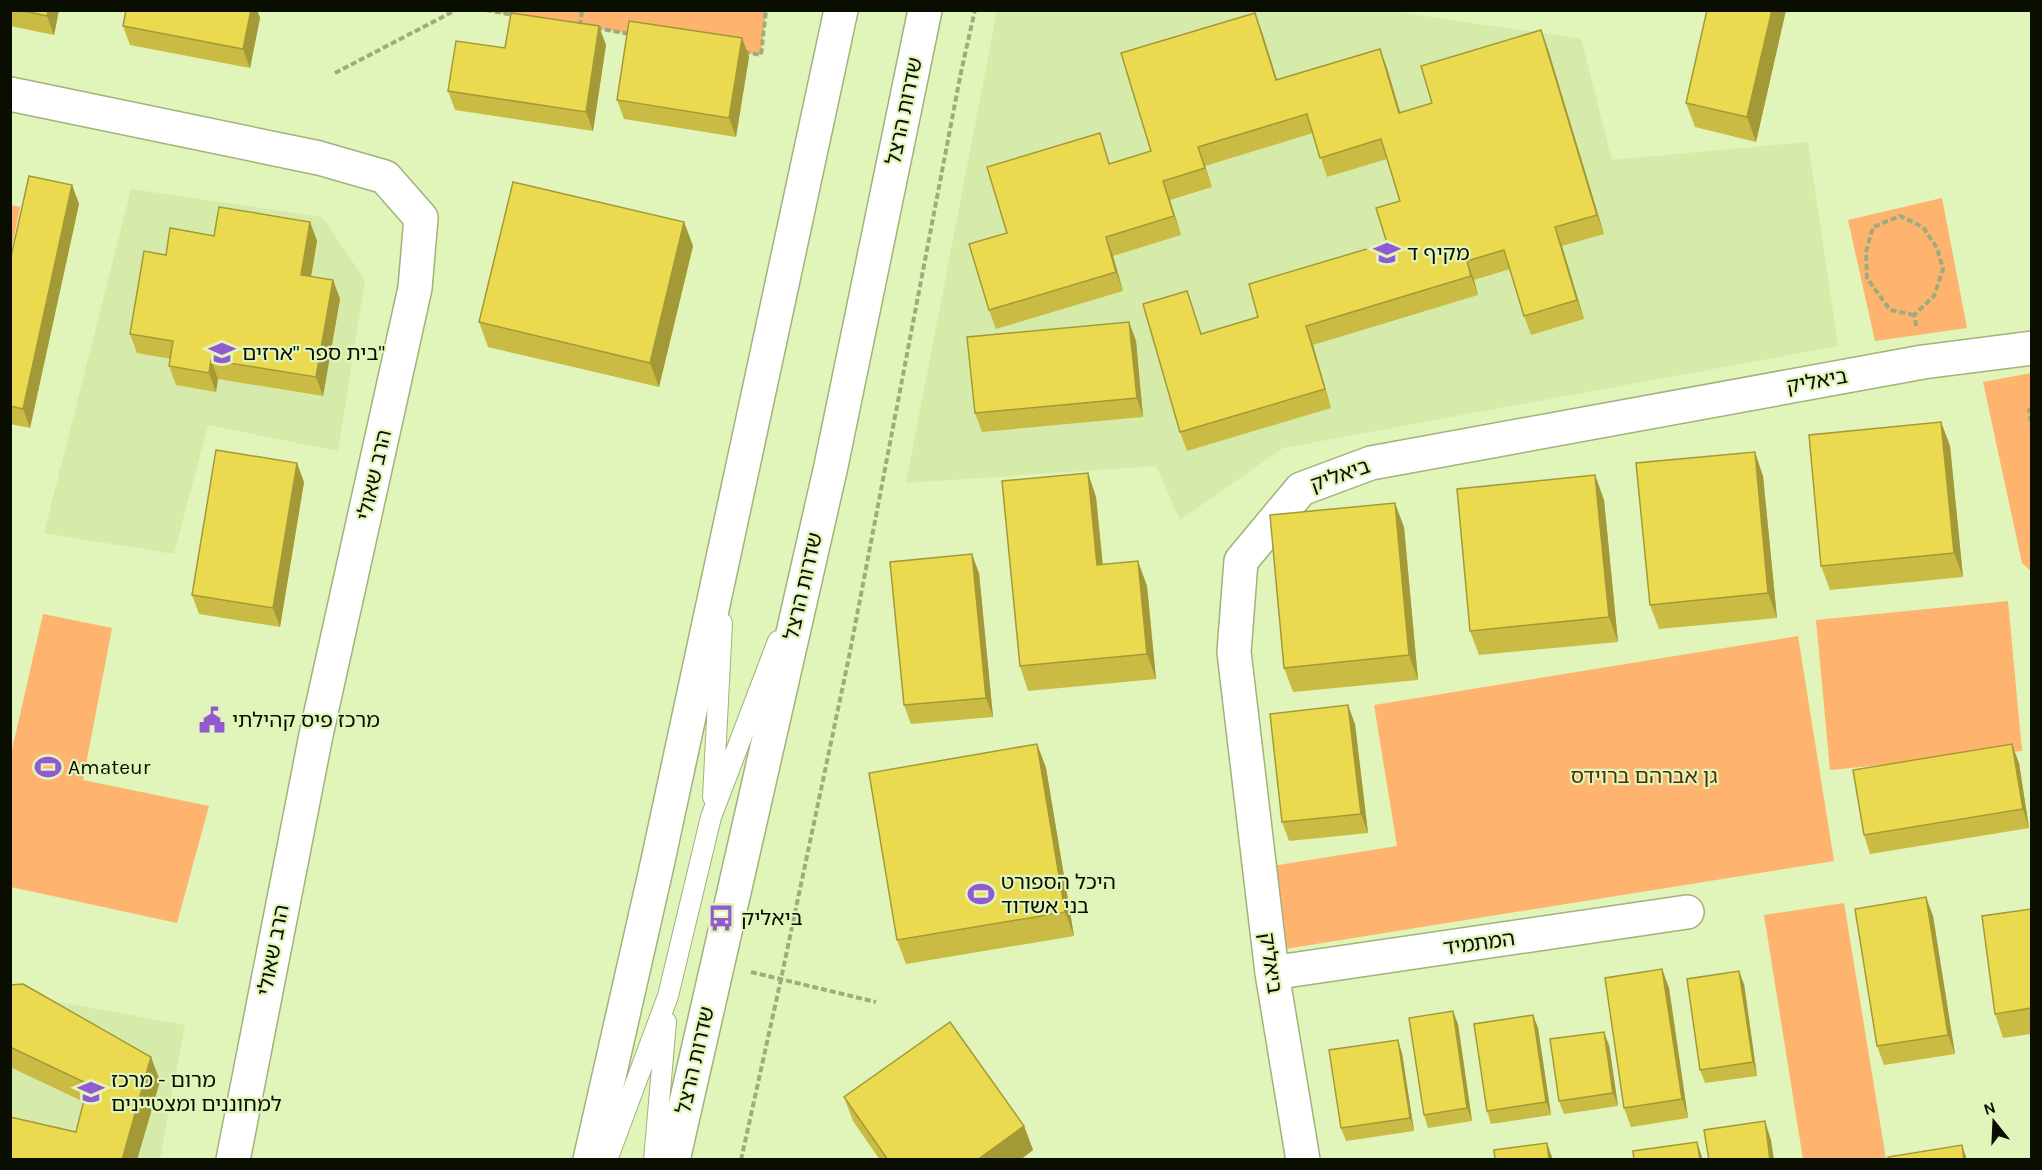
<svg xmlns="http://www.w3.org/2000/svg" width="2042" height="1170" font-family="Karla,'Noto Sans Hebrew',sans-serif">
	<rect width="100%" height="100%" fill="#e1f4b9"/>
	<path fill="#d6eba9" d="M1384,10l197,29 31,121 196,-18 30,204 -555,102 -103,72 -24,-54 -250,17 91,-472z
		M131,189l191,28 43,63 -27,171 -130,-26 -34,129 -130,-21z
		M10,993l175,32 -25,134h-149z"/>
	<path fill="#feb36e" d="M486,11h280l-5,44z
		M1942,198l25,130 -92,13 -27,-121z
		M11,205l9,2 -9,44 -1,-46z
		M2031,373h1l-1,198 -9,-8 -39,-181z
		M2008,601l14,150 -192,19 -14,-150z
		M43,614l69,14 -29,152 126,26 -32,117 -166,-36v-133z
		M1798,636l36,225 -549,88 -13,-83 125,-20 -23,-141z
		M1844,903l42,256h-83l-39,-244z"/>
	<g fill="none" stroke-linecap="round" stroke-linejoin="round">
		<g stroke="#a1b27a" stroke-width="22">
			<path id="service" d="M713,797l9,-174
				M607,1160l61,-164 43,-179 67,-176
				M654,1160l12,-138"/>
		</g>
		<g stroke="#a1b27a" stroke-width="36">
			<path id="minor" d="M10,94l309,64 66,19 36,41 -6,70 -99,447 -83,425
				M1272,973l415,-61
				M1303,1160l-31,-187 -38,-321 7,-91 60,-72 70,-26 552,-101 109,-14"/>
		</g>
		<g stroke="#a1b27a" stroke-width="36">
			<path id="secondary" d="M590,1160l67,-295 184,-855
				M673,1160l158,-694 94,-456"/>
		</g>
		<path stroke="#9dac7f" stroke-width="4" stroke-dasharray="6 3" stroke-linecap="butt" d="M486,10l28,5
			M580,26l2,-16
			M596,28l34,6
			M744,52l17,3 5,-45
			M335,73l121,-63
			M1914,315l-24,-5 -23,-32 -1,-26 7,-25 27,-11 23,11 14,21 6,21 -9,27 -20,19 3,14
			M2032,410h-3l3,20
			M751,972l125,30
			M741,1160l40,-181 68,-322 112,-585 14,-62"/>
		<use href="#service" stroke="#fff" stroke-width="20"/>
		<use href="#minor" stroke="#fff" stroke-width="33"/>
		<use href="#secondary" stroke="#fff" stroke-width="33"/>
	</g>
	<path fill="#cabb44" d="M10,10h49l-5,25 -44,-9z
		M126,10h131l3,8 -10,50 -120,-23 -7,-19z
		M1786,10l-30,132 -61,-15 -9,-24z
		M1262,32l15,48 110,-12 13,45 32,-10 116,-54 56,185 -42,12 22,73 -53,16 -7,-19 -14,-47 -36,11 4,15 -165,50 18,63 -144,43 -7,-19 7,-141 14,43 57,-17 129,-74 13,-42 -13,-42 -60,18 -14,-44 -108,33 7,21 -42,13 11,35 -68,21 10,35 -127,38 -7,-19 18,-77 93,-100 10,31 41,-13z
		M742,38l7,19 -13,80 -112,-18 -7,-19z
		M606,45l-13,86 -138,-21 -7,-19 57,-43z
		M72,185l7,19 -49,224 -20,-4v-163z
		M310,222l7,19 -6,36 22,3 7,19 -17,97 -105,-17 -2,13 -40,-7 -7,-19 2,-7 -34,-6 -7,-19 36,-79 48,-19z
		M684,222l9,24 -34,141 -171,-40 -9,-25z
		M1129,322l7,19 7,76 -161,15 -7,-19z
		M1941,422l9,24 13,131 -133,13 -9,-24z
		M1088,473l8,24 7,68 44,21 9,93 -128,12 -8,-25z
		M1595,475l9,25 14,142 -139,13 -9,-24z
		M1763,476l14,142 -118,11 -9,-24z
		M304,482l-24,145 -81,-13 -7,-19z
		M1404,527l14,153 -125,12 -9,-24z
		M979,573l14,144 -82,7 -7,-19z
		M1355,724l13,109 -79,8 -7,-19z
		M1037,744l9,24 28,168 -168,28 -9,-24z
		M2019,763l10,65 -159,26 -6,-19z
		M2031,909v125l-28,4 -8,-24z
		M1933,916l22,138 -71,11 -7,-19z
		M1662,969l7,19 19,130 -57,9 -7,-19z
		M1744,984l13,92 -52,7 -5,-13z
		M10,985l150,96 -23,79h-127l66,-28 8,-30 -74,-35z
		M1533,1015l5,13 13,87 -60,9 -4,-13z
		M1458,1024l14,97 -44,7 -4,-13z
		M1609,1045l9,61 -54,8 -5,-13z
		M1402,1053l12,78 -68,10 -5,-13z
		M844,1097l180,29 9,24 -13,10h-140l-27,-39z"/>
	<path fill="#a49937" d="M48,10h11l-5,25 -7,-19z
		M251,10h6l3,8 -10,50 -7,-19z
		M1772,10h14l-30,132 -9,-25z
		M1255,13l7,19 21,67 -7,-19z
		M599,26l7,19 -13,86 -7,-19z
		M1541,30l7,19 56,185 -7,-19z
		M742,38l7,19 -13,80 -7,-19z
		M1380,49l7,19 19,64 -7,-19z
		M1198,147l7,19 7,21 -7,-19z
		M1163,181l7,19 11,35 -7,-19z
		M72,185l7,19 -49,224 -7,-19z
		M310,222l7,19 -9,53 -7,-19z
		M684,222l9,24 -34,141 -9,-24z
		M1555,227l7,19 22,73 -7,-19z
		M1106,237l7,19 10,35 -7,-19z
		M1467,261l7,19 4,15 -7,-19z
		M333,280l7,19 -17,97 -7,-19z
		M1129,322l7,19 7,76 -6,-19z
		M1306,326l7,19 18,63 -6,-19z
		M211,360l7,19 -2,13 -7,-19z
		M1941,422l9,24 13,131 -9,-24z
		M1755,452l8,24 14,142 -9,-25z
		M297,463l7,19 -24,145 -7,-19z
		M1088,473l8,24 9,93 -8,-25z
		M1595,475l9,25 14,142 -9,-25z
		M1395,503l9,24 14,153 -9,-25z
		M972,554l7,19 14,144 -7,-19z
		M1138,561l9,25 9,93 -9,-25z
		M1348,705l7,19 13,109 -7,-19z
		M1037,744l9,24 28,168 -9,-24z
		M2012,744l7,19 10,65 -6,-19z
		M1926,897l7,19 22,138 -7,-19z
		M1662,969l7,19 19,130 -6,-19z
		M1739,971l5,13 13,92 -4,-14z
		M1453,1011l5,13 14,97 -5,-13z
		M1533,1015l5,13 13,87 -5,-13z
		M1604,1032l5,13 9,61 -5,-13z
		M1398,1040l4,13 12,78 -4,-13z
		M151,1057l9,24 -23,79h-15z
		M1765,1121l6,19 3,20h-4z
		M1024,1126l9,24 -13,10h-43z
		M1697,1142l6,18h-3z
		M1547,1143l6,17h-4z
		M1962,1145l5,15h-3z"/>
	<path fill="#ebda4f" stroke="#a49937" stroke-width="1.5" d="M20,10h28l-1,6z
		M126,10h125l-8,39 -120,-23z
		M1707,10h65l-25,107 -61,-14z
		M511,13l88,13 -13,86 -138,-21 8,-50 49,7z
		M1255,13l21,67 104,-31 19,64 33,-10 -11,-37 120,-36 56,185 -42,12 22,73 -53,16 -20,-66 -37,11 4,15 -165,50 19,63 -145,43 -37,-128 44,-13 14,43 57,-17 -9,-33 138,-41 -11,-35 24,-7 -19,-62 -61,19 -13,-44 -109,33 7,21 -42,13 11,35 -68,21 10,35 -127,38 -20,-66 38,-11 -20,-66 113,-34 9,31 42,-13 -30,-98z
		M629,21l113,17 -13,80 -112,-18z
		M29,176l43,9 -49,224 -13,-3v-145z
		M513,182l171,40 -34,141 -171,-41z
		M219,207l91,15 -9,53 32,5 -17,97 -105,-17 -2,13 -40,-7 4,-25 -43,-7 14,-83 22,4 4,-27 44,8z
		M1129,322l8,76 -162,15 -8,-76z
		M1941,422l13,131 -133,13 -12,-131z
		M216,450l81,13 -24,145 -81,-13z
		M1755,452l13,141 -118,12 -14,-142z
		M1088,473l9,92 41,-4 9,93 -127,12 -18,-185z
		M1595,475l14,142 -139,14 -13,-142z
		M1395,503l14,152 -125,13 -14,-153z
		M972,554l14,144 -82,7 -14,-143z
		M1348,705l13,109 -79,8 -12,-108z
		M1037,744l28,168 -168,28 -28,-167z
		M2012,744l11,65 -159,26 -11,-65z
		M1926,897l22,138 -71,11 -22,-137z
		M2031,909v99l-36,6 -13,-98z
		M1662,969l20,130 -58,9 -19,-130z
		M1739,971l14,91 -53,8 -13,-91z
		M23,984l128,73 -29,103h-112v-43l66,15 12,-48 -78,-37v-62z
		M1453,1011l14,97 -43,7 -15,-97z
		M1533,1015l13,87 -59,9 -13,-87z
		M950,1022l74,104 -47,34h-89l-44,-63z
		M1604,1032l9,61 -54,8 -9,-62z
		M1398,1040l12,78 -69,10 -12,-78z
		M1765,1121l5,39h-61l-5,-30z
		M1697,1142l3,18h-66l-1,-9z
		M1547,1143l2,17h-54l-1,-10z
		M1962,1145l2,15h-75l-1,-3z"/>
	<defs>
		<g id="school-bare" transform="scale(2.07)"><path d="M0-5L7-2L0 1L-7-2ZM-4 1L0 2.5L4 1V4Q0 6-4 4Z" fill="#915ad2" stroke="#e1f4b9" stroke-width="2.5" paint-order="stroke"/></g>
		<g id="civic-bare" transform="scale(2.07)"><path d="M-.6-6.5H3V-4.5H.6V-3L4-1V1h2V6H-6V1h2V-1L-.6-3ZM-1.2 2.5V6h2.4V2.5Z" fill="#915ad2" stroke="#e1f4b9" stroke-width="2.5" paint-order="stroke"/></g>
		<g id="stadium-bare" transform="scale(2.07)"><path d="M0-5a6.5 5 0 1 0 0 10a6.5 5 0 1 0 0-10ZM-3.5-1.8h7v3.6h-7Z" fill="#915ad2" stroke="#e1f4b9" stroke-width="2.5" paint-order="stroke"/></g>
		<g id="bus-bare" transform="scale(2.07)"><path d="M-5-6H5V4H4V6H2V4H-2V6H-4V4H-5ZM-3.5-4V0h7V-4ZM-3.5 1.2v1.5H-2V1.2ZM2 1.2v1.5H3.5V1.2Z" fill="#915ad2" stroke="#e1f4b9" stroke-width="2.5" paint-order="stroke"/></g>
	</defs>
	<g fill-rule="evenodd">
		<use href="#school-bare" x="1387" y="253"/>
		<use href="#school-bare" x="222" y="353"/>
		<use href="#civic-bare" x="212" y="720"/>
		<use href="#stadium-bare" x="48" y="767"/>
		<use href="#stadium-bare" x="981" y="894"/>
		<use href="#bus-bare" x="721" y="918"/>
		<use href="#school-bare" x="91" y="1092"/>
	</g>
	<g text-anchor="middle" stroke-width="4.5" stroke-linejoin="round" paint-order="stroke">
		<g font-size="21" fill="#090e00" stroke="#e1f4b9">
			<text transform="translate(904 111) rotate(-78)" y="7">שדרות הרצל</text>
			<text transform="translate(1817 381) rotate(-10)" y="7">ביאליק</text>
			<text transform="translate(374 475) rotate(-77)" y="7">הרב שאולי</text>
			<text transform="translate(1340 475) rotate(-19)" y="7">ביאליק</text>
			<text transform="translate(803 586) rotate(-77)" y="7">שדרות הרצל</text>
			<text transform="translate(1479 943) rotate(-8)" y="7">המתמיד</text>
			<text transform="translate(273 950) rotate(-79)" y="7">הרב שאולי</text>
			<text transform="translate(1271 963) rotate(82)" y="7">ביאליק</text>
			<text transform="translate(695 1060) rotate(-77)" y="7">שדרות הרצל</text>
		</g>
		<g font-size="21" fill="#090e00" stroke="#e1f4b9" text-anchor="start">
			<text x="1407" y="260">מקיף ד</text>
			<text x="242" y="360">בית ספר "ארזים"</text>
			<text x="232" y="727">מרכז פיס קהילתי</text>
			<text x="68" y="774">Amateur</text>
			<text x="1001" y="889">היכל הספורט<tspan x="1001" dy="24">בני אשדוד</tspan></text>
			<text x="741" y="925">ביאליק</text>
			<text x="111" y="1087">מרום - מרכז<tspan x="111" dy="24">למחוננים ומצטיינים</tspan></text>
		</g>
		<g font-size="21" fill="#522d04" stroke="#e1f4b9">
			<text x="1644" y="783">גן אברהם ברוידס</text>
		</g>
	</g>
	<rect width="2042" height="1170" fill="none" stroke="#090e00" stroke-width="24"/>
	<g transform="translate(1994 1122) rotate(342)" stroke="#e1f4b9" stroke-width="4.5" paint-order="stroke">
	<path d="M0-4.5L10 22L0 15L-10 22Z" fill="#090e00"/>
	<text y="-9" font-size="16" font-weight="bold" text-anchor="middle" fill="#090e00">N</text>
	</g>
</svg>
